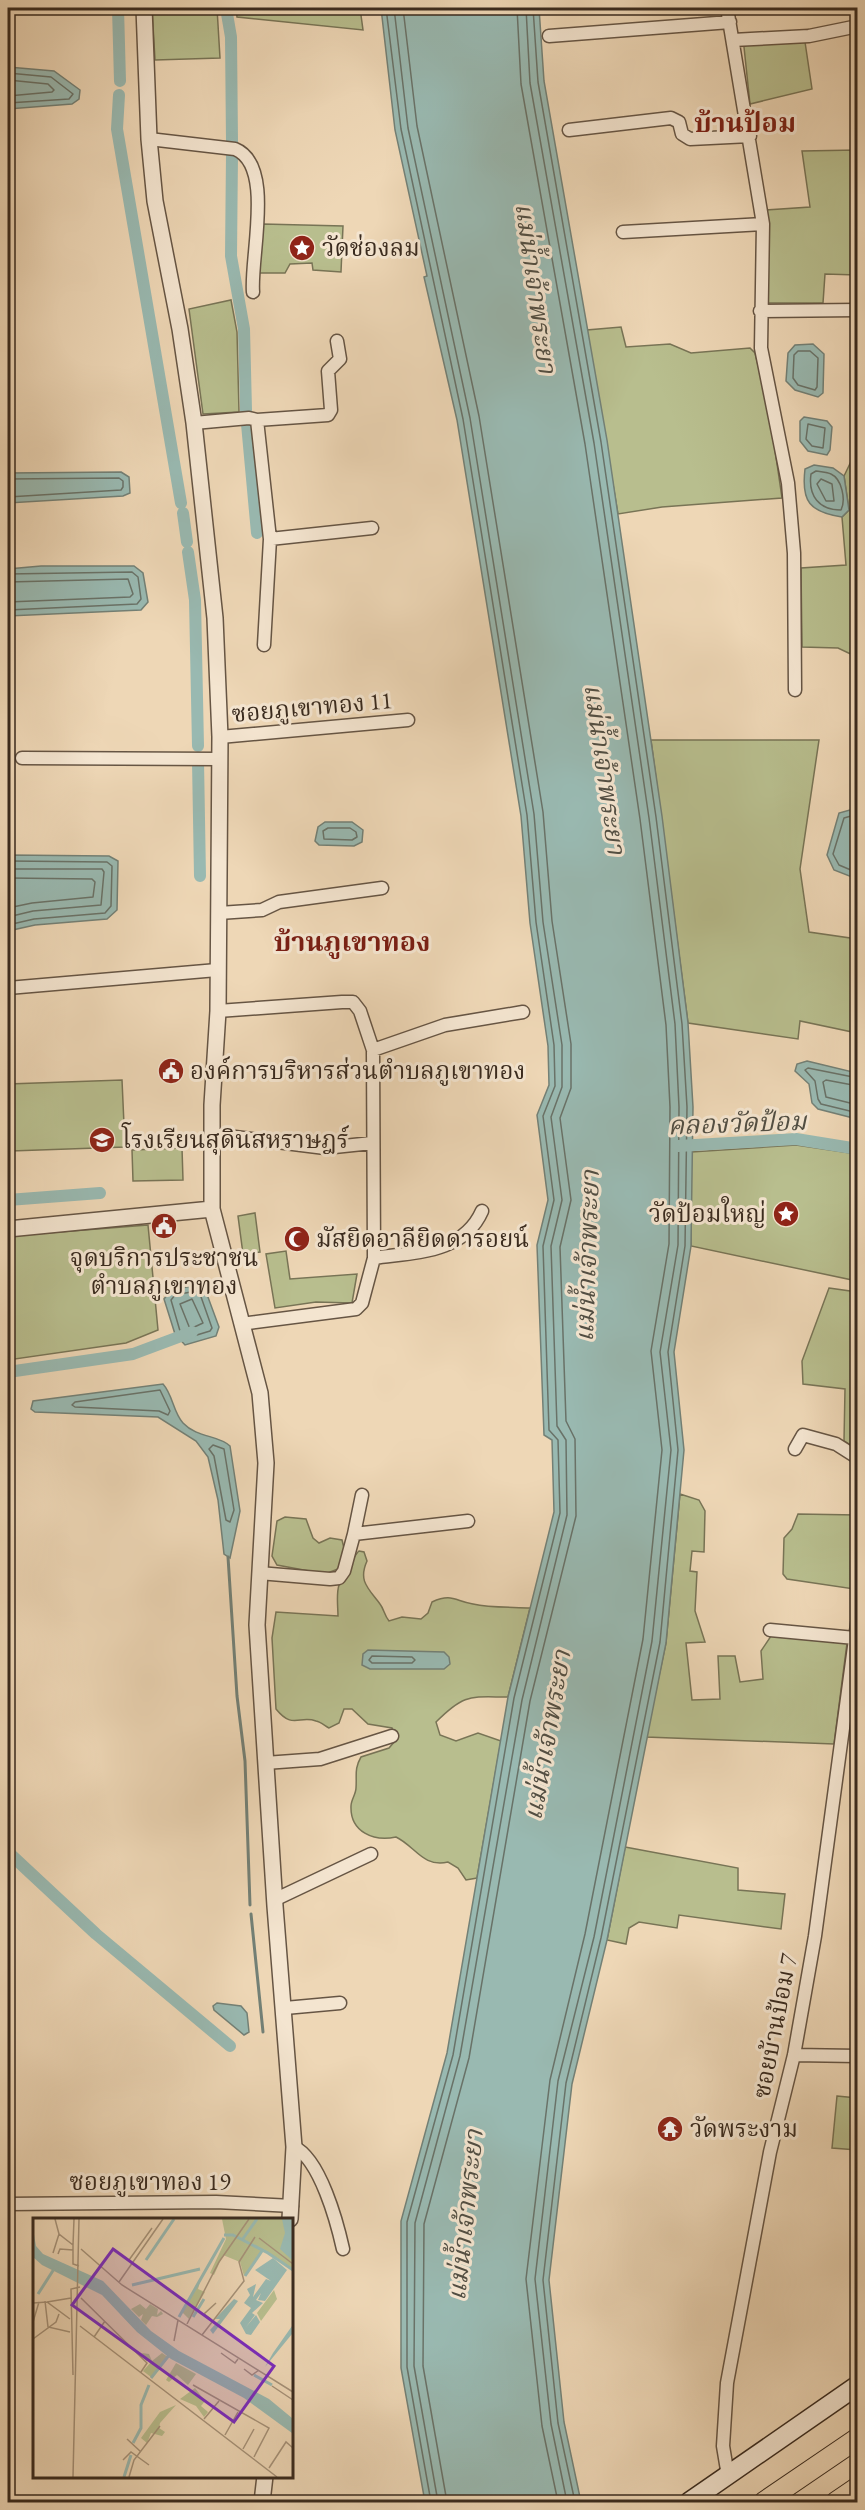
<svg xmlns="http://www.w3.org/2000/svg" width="865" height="2510" font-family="'EB Garamond','Noto Serif Thai',serif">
	<rect width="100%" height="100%" fill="#eed7b6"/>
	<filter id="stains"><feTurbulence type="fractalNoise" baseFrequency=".00333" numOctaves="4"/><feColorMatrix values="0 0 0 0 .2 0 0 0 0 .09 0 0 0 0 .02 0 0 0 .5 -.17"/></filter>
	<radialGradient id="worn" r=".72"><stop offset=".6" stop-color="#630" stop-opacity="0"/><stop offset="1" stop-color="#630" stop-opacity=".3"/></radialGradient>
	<path fill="#b8be8e" stroke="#787456" stroke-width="1.5" d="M152,8h65l3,50 -65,2z
		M236,8h124l3,22 -126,-13z
		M805,42l7,47 -62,15 -6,-57 4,-4z
		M857,150v125l-32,-1 -2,29h-58l1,-93 44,-3 -8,-56z
		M263,224l80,2 -2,46 -28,-2 -1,-7 -22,1 -5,9h-26z
		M231,300l6,32 2,80 -36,2 -14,-105z
		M621,327l5,20 44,-3 21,9 59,-5 5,5 14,56 13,89 -120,9 -44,7 -31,-184z
		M857,449v208l-19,-9 -36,-1 -1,-79 45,-3 -4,-48 7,-7 -5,-34z
		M651,740h168l-19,129 9,63 48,7v94l-57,-12 -2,18 -110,-16z
		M122,1080l3,67 -114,4 -3,-67z
		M796,1145l61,9v127l-166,-35v-94z
		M182,1148l1,32 -50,1 -1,-31z
		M255,1213l5,39 -17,2 -5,-38z
		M148,1225l10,105 -32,13 -118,17v-124z
		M286,1251l4,28 67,-5 -5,29 -36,-1 -41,6 -9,-54z
		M829,1288l28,4 -5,45 5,2v110l-13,-8 1,-52 -42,-5 -1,-23z
		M680,1494l19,6 6,11 -1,41 -12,-1 -2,20 7,1 -2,39 10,31 -19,1 6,57 28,-1 -2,-43h17l5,26 23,-3 -2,-28 10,-15 76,7 -13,101 -188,-7 20,-94z
		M798,1514l59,1 1,48 -4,26 -67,-10 -4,-5 1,-36 8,-9z
		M285,1517l21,2 7,19 6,5 11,-5 12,2 2,8 -6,21 -13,5 -48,-9 -5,-9 5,-35z
		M359,1551l5,1 3,9c-9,20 1,27 13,43 4,5 4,11 9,17l13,-4 19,2 7,-6 4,-11c20,-9 23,-1 41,2 18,4 39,3 57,4l-22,89c-38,0 -43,-4 -72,25l4,13 16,6 22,-8 23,8 -24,137 -11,2 -8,-12 -10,-6c-25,6 -33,-16 -52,-25 -22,5 -46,-5 -45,-31 0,-6 5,-12 5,-18 1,-13 -2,-19 5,-31l28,-9 6,-7 -3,-13 -24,-4 -16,-15h-8l-5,14 -10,5c-4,-2 -8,-6 -13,-7 -17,-6 -23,9 -40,-12l-4,-71 4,-26 62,4c0,-9 -2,-22 1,-31 2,-5 17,-32 20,-34z
		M625,1847l113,21v22l47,4 -4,35 -102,-14 -2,13 -38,-6 -10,6 -3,16 -19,-4z
		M837,2096l20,2v52l-25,-2z"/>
	<path fill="#99b9b1" stroke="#738076" stroke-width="1.5" d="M381,8h158l5,73 63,359 55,376 26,207 5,84 -2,139 -17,106 10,98 -18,193 -59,297 -35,144 -23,196 15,142 17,80h-156l-24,-134v-147l46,-168 61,-356 46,-185 -2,-72 -8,-5 -7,-190 11,-45 -11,-85 12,-30 -1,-39 -18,-123 -9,-107 -64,-396 -33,-143 3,-1 -32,-146z
		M8,67l46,4 26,19 -1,9 -7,5 -64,5z
		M813,344l11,10 -1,39 -5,4 -23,-7 -9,-9 2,-28 7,-8z
		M857,405v44l-6,-6 1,-33z
		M804,417l23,4 5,6 -2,23 -3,5 -19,-4 -8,-10v-20z
		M814,465l19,3 11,8 5,34 -7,7c-32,-5 -41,-15 -37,-48z
		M121,472l8,5 1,16 -7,3 -115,7v-30z
		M41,566h93l9,7 5,29 -7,8 -133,6v-47z
		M857,808h1l-1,71 -23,-9 -7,-15 12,-42z
		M325,822h27l11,8 -1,12 -8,4 -35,-1 -4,-4 3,-14z
		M8,855l101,1 9,5 -1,49 -10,9 -72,6 -27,6z
		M807,1061l50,12v46l-39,-10 -6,-6 -3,-19 -14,-13 2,-7z
		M197,1285l8,4 14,38 -3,9 -31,9 -10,-11 -11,-35 7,-9z
		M163,1384c10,11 10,28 20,39 14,15 36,12 47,23l10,65 -10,47 -6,-4 -6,-54 -10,-43 -12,-16 -38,-24 -123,-5 -4,-3 2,-8z
		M368,1650l76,2 5,5 1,7 -6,5h-74l-8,-4 1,-11z
		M217,2003l24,3 6,7 2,19 -5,3 -30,-25 -1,-4z"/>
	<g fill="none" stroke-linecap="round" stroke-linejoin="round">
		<path stroke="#697268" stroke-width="1.5" d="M386,8l15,121 62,290 64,396 9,107 18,123 1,41 -12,30 11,84 -11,46 6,184 9,10 2,73 -46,185 -61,357 -46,167v145l24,135
			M394,8l14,120 62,290 64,396 9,108 19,123v42l-11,30 11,83 -11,46 6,180 9,14 1,75 -45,185 -62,356 -45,167 -1,143 24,136
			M403,8l14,118 62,290 64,396 9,109 19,123v44l-11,30 11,82 -11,47 6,174 9,18 1,77 -46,185 -61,357 -45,166 -1,142 24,136
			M517,8l4,76 64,360 55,375 26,206 4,82 -1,137 -18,107 11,99 -19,189 -58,295 -35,146 -24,199 16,147 16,76
			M526,8l4,75 64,360 55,375 26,206 4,83 -1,138 -18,107 11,98 -19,191 -58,296 -36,144 -23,198 16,145 16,78
			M533,8l5,74 63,360 55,375 26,207 5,83 -2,139 -17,106 10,98 -18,192 -59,296 -35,145 -23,197 15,143 17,79
			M8,73l43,4 22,17 -4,5 -61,4
			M8,80l40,4 6,6 -2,2 -44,4
			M810,351l8,7 -1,29 -2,3 -17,-5 -5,-7 1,-23 4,-4z
			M808,424l17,4 -2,20 -11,-2 -6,-7z
			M816,471c5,1 11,1 15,3 11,5 15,26 10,36 -22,0 -33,-14 -30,-36z
			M8,479l111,-1 4,3v6l-2,3 -113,7
			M821,479l11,5 2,17h-8l-9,-17z
			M8,574l124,-2 6,5 3,22 -4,5 -129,6
			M8,582l120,-3 5,15 -3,3 -122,5
			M858,814l-14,4 -11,36 6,11 19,8
			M328,828h22l6,4 1,5 -5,3 -28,-1 -1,-8z
			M8,861l99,1 5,4 -1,40 -6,7 -71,6 -26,6
			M8,869h94l2,3 -3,33 -68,6 -25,6
			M8,878l84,1 3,3 -2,15 -61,6 -24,5
			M858,1078l-50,-10 -3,2 10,11 3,18 3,5 37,9
			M858,1086l-32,-6 -3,2 3,15 32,8
			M196,1291l4,3 12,34 -2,3 -23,7 -7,-7 -9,-31 4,-5z
			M192,1299l11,24 -13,6 -10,-25z
			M160,1390l10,21 -2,4 -9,-4 -84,-4 -3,-2 3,-3z
			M213,1445l11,4 10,61 -4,12 -4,-2 -12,-64 -5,-7z
			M372,1656l40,1 3,3 -3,3h-40l-3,-3z"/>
		<path stroke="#738076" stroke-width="3" d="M228,1557l9,139 8,65 5,144
			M251,1914l12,118"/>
		<path stroke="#99b9b1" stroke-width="12" d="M118,8l2,73
			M226,8l5,29 1,105
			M119,95l-2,34 64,374
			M232,154l-1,102 13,73 2,81
			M247,424l10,109
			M183,513l4,29
			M188,552l7,48 3,146
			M198,761l2,115
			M678,1146l118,-7 62,10
			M8,1200l92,-7
			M8,1372l125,-18 59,-22
			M8,1852l88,82 134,112"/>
		<g stroke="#654" stroke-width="15">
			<path id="minor" d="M727,8l36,216 -2,124 27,135 6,70 1,137
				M549,36l181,-14
				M733,40l76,-4 49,-10
				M569,130l102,-12 8,4 3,12 8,5 60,-3
				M149,139l86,10c40,16 15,108 18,143
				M623,232l140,-8
				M760,311l98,-1
				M257,420l71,-5 3,-5 -3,-39 12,-12 -3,-18
				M194,423l55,-5 8,2 13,119 -6,106
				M270,539l102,-11
				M220,737l188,-17
				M22,758l197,1
				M219,913l43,-3 17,-8 103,-14
				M8,988l209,-18
				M218,1011l124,-9h11l7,9 13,39 1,208
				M373,1050l72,-25 78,-13
				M211,1134l114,14 47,-5
				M241,1324l115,-15 6,-6 12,-45c40,-6 89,-4 108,-47
				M795,1449l8,-14 33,9 22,14
				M354,1534l8,-39
				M259,1573l71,6 9,-1 5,-7 10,-37 114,-13
				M770,1630l85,8
				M265,1763l55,-4 72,-23
				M274,1900l97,-46
				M285,2008l55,-5
				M794,2055l64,1
				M294,2147c26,12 43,75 49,102
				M8,2204l208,-2 76,4
				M728,2476l-5,-30 4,-63 43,-231 24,-97 21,-119 43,-319"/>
		</g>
		<g stroke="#654" stroke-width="18">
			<path id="tertiary" d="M144,8l5,131 6,62 25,128 14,94 21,195 5,119 -2,274 -6,94v104l48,184 6,70 -9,162 18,281 19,241 -4,72
				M8,1229l204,-20
				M262,2502l3,-26"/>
		</g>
		<g stroke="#392a1e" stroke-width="21">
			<path id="secondary" d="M689,2502l169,-117"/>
		</g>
		<g stroke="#392a1e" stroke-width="22">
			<path id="primary" d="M764,2502l94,-64
				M836,2502l22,-15"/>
		</g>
		<use href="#minor" stroke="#f4e5d0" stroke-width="12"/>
		<use href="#tertiary" stroke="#f4e5d0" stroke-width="15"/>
		<use href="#secondary" stroke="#f4e5d0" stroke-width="18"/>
		<use href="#primary" stroke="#eed7b6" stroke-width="20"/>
	</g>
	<defs>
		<g id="sight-disc" transform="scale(1.35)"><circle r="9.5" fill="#8f2418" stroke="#f4e5d0"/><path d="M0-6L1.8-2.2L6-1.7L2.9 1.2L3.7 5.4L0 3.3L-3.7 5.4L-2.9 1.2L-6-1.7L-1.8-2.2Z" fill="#fff"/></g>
		<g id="civic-disc" transform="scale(1.35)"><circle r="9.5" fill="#8f2418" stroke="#f4e5d0"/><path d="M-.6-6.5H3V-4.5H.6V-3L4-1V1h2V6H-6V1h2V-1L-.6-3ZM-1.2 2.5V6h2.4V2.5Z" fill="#fff"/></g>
		<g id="school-disc" transform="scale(1.35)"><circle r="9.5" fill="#8f2418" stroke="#f4e5d0"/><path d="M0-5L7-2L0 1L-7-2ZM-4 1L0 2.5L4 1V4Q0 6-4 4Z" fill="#fff"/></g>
		<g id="mosque-disc" transform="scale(1.35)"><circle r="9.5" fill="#8f2418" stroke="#f4e5d0"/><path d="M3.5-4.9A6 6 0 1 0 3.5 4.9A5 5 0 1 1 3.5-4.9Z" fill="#fff"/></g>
		<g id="temple-disc" transform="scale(1.35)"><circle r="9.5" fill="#8f2418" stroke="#f4e5d0"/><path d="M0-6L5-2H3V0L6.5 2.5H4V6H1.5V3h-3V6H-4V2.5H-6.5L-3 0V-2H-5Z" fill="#fff"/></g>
	</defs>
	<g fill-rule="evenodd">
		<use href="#sight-disc" x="302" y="248"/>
		<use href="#civic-disc" x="171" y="1071"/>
		<use href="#school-disc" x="102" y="1140"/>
		<use href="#sight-disc" x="786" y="1214"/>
		<use href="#civic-disc" x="164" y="1226"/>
		<use href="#mosque-disc" x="297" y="1239"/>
		<use href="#temple-disc" x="670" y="2129"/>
	</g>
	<g text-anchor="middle" stroke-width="6" stroke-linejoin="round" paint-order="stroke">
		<g font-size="24" fill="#392a1e" stroke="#f4e5d0" text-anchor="start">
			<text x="322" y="256">วัดช่องลม</text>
			<text x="190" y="1079">องค์การบริหารส่วนตำบลภูเขาทอง</text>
			<text x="122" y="1148">โรงเรียนสุดินสหราษฎร์</text>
			<text x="766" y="1222" text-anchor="end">วัดป้อมใหญ่</text>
			<text x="316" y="1247">มัสยิดอาลียิดดารอยน์</text>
			<text x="164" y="1266" text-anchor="middle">จุดบริการประชาชน<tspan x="164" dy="28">ตำบลภูเขาทอง</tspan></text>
			<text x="690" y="2137">วัดพระงาม</text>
		</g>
		<g font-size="24" fill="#392a1e" stroke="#f4e5d0">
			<text transform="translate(312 707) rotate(-5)" y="8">ซอยภูเขาทอง 11</text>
			<text transform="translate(775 2026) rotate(-79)" y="8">ซอยบ้านป้อม 7</text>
			<text x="150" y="2190">ซอยภูเขาทอง 19</text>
		</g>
		<g font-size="26" font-style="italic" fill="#514e43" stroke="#f4e5d0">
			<text transform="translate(536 288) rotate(82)" y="9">แม่น้ำเจ้าพระยา</text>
			<text transform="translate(605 769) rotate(82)" y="9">แม่น้ำเจ้าพระยา</text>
			<text transform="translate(737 1123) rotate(-2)" y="9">คลองวัดป้อม</text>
			<text transform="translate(587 1256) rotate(-88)" y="9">แม่น้ำเจ้าพระยา</text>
			<text transform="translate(547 1735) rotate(-80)" y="9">แม่น้ำเจ้าพระยา</text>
			<text transform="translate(465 2215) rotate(-84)" y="9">แม่น้ำเจ้าพระยา</text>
		</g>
		<g font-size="27" font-weight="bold" fill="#7a1f14" stroke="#f4e5d0">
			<text x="745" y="132">บ้านป้อม</text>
			<text x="352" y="951">บ้านภูเขาทอง</text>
		</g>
	</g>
	<g transform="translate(33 2218)">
		<rect width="260" height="260" fill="#eed7b6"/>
		<path d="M189,1h70v50l-30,-19 -18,26 -4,-14 -17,-7 -9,20 -4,-2 16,-34zM167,64l-2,7 7,3 -16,27 -7,-7zM241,72l3,9 -16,22 -4,-8zM107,86l6,5 4,-5 8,5 -1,6 4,-4 2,3 -6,3 -5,-1 -6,9 -5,-5 2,-6 -4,3 -8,-8zM109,135l7,1 3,7 10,-8 6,4 -17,20 -8,-6 9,-10h-6zM143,145l20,11 -8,11 -11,-10 -8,7 -3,-2zM162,170l10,13 -4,5 7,6 -4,5 -8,-11 -16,-7zM143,187l-16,18 -1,5 6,4 -3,4 -11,-3 -4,10 -6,-5 19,-26z" fill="#b8be8e"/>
		<path d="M249,1h10v41l-12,-11 5,-16zM0,11l3,17 7,8 60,27 48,50 28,20 90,48 23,19v15l-48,-35 -73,-39 -34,-27 -35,-37 -60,-30 -9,-8zM240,40l14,12 -22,31 -7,-1 3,-7 -5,7 7,3 -11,10 3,2 -9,12 10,-12 4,7 -9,13 -5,-1 -6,-11 11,-15 -7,-5 6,-8 -3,-6 9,-5 -3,13 13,-18 5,2 -16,-11zM201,81l4,2 -25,33 -3,-4 10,-11h-5zM259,108v8l-27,33 8,-14z" fill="#99b9b1"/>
		<path fill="none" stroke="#99b9b1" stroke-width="3" d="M191,17h9l35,18 25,17M209,22l15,-21M113,42l28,-41M212,58l17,-25M99,67l68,-16M5,76l16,-25M146,99l45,-79M160,99l11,-18M221,157l18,10M118,160l19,-24M100,225l8,-15v-23l8,-20M91,259l7,-22"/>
		<path fill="none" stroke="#a69279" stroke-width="1.5" d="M22,1l4,15 14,11v19l6,2M226,20l34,26M40,27l1,-26M48,31l41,36 171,107M20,35l6,-19M25,36l2,-5 13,1M96,42l23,-32M86,64l44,-63M48,80l66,65 -6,9M12,83l3,26 22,5M14,84l24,-4M0,85l14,-1 23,17M178,101l-7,-5 12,-11M0,104l6,-20M154,106l32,-62 30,-43M47,108l197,151M169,117l42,-54 -5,-19 16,-25M61,119l11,-16M0,121l23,-17 3,-8M141,123l4,-21M188,135l14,10 3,-4M211,151l8,6 7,-5M40,157l-2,-86 9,-2M160,167l76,43 -15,29M239,168l21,14M171,201l15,-18M192,217l13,-23M94,221l14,13M210,231l11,-20M90,242l8,-8 18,13M236,250l17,-26 7,6M40,259l6,-258M96,259l5,-17 26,-34"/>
		<path fill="#7b2cbf" fill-opacity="0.15" stroke="#7b2cbf" stroke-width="3" d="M80,31l161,117 -40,56 -162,-117z"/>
		<rect width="260" height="260" fill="none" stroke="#392a1e" stroke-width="3"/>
	</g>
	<rect width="865" height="2510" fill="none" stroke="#eed7b6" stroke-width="30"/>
	<rect x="9" y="9" width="847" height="2492" fill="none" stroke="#392a1e" stroke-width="3"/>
	<rect x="15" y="15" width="835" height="2480" fill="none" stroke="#392a1e" stroke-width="1.5"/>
	<rect width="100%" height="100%" filter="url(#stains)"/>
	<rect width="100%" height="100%" fill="url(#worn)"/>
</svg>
